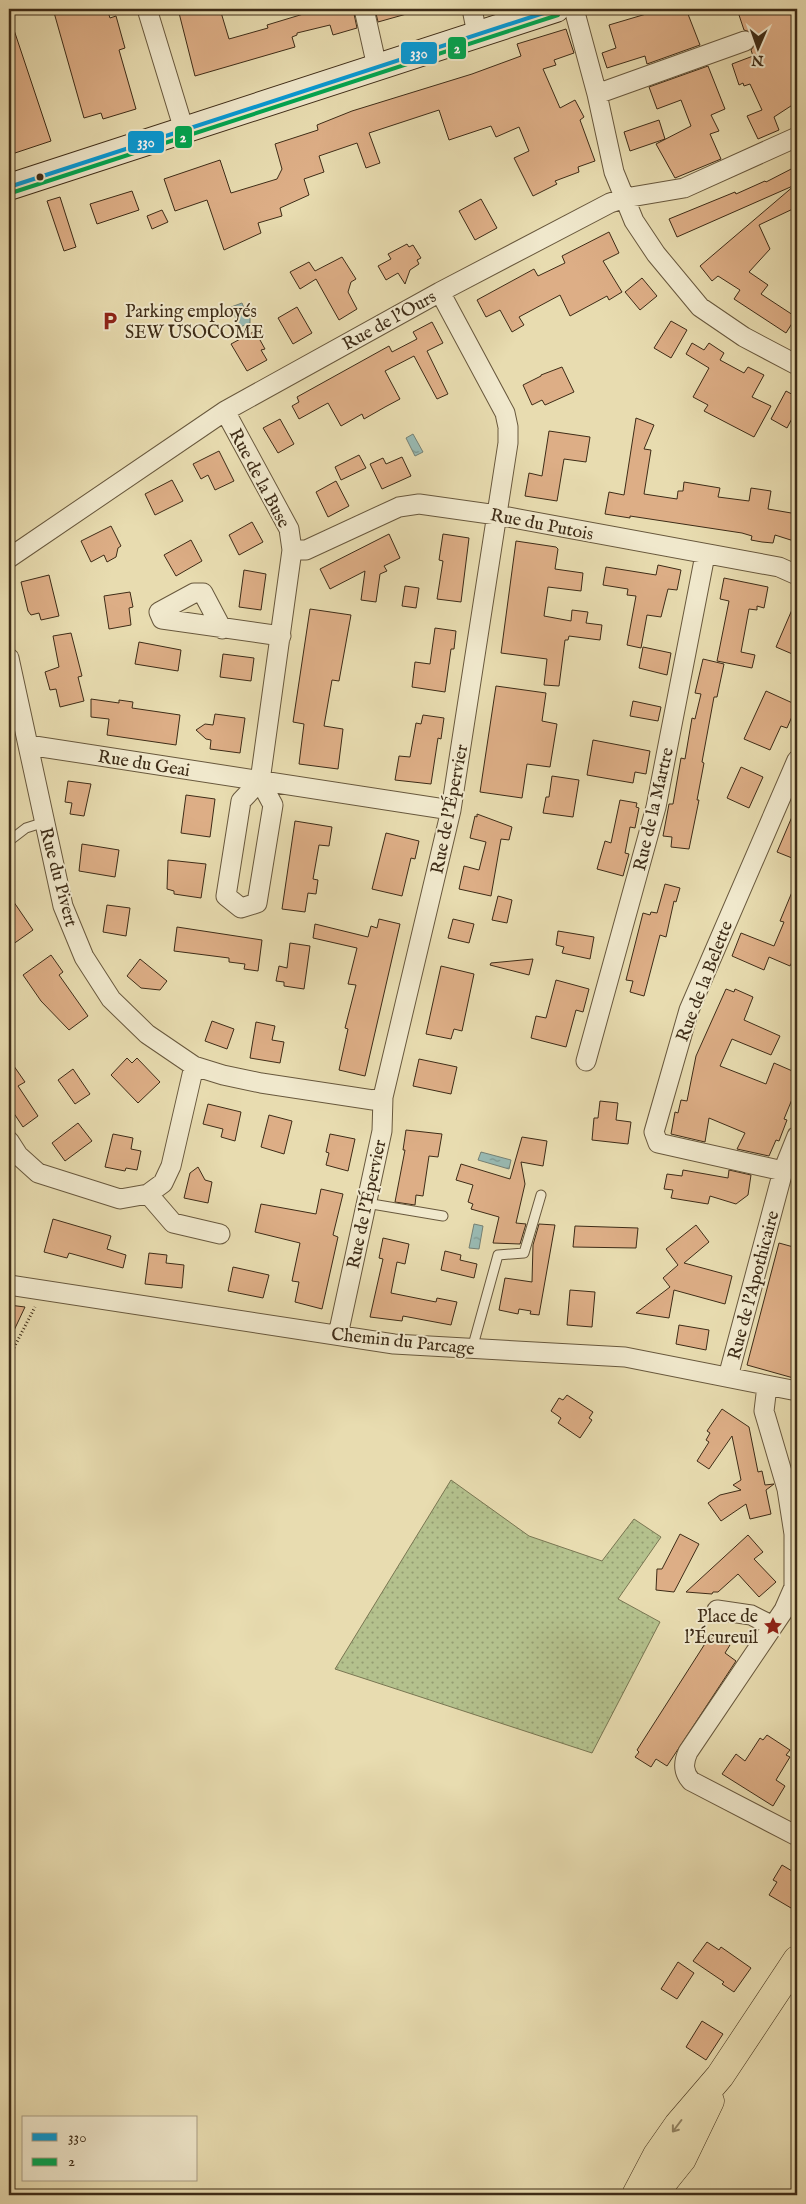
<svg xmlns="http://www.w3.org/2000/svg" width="806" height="2204" font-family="'IM FELL English',serif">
	<defs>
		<pattern id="grass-dots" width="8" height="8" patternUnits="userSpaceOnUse" patternTransform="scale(1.25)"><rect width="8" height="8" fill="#b4c18d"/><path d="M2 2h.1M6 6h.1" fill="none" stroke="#949d72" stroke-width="1.8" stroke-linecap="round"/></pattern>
		<pattern id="water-ripples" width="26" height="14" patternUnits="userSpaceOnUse" patternTransform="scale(1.25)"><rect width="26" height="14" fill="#99bab3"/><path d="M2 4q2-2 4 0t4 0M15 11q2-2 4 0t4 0" fill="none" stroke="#7e9791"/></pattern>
	</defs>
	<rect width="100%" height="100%" fill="#e8dcb0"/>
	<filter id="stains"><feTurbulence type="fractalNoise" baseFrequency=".004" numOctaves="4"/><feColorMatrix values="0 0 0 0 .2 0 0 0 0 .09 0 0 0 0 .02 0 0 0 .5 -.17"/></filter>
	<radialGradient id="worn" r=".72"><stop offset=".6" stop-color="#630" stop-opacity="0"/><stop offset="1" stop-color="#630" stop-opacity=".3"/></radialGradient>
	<path fill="url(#grass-dots)" stroke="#797652" d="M451,1480l78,56 73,25 32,-42 27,18 -43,62 42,23 -68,131 -257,-84z"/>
	<path fill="url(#water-ripples)" stroke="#758175" d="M242,303l5,12 3,1v7l-10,4 -9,-20z
		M413,434l10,18 -8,4 -9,-18z
		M481,1152l30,8 -2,9 -31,-9z
		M474,1224l9,2 -4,23 -10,-1z"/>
	<path fill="#ddae86" stroke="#3e2c17" d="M53,9h54l3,9 6,-2 9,32 -6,2 17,59 -33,10 -2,-6 -17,5z
		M178,9h42l9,30 39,-11 -1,-3 43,-13 -1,-3h44l4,19 -24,7 -3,-10 -33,8v2l-5,2 3,10 -100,29z
		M375,9h34l1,4 -32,9z
		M663,9h23l14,36 -53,19 -2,-8 -38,12 -5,-15 14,-5 -7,-23z
		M737,9h60v93l-23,15 5,13 -21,9 -11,-23 15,-6 -12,-26 -6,2 -1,-3 -4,2 -7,-21 21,-8 -2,-6 5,-7 -3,-10 -9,-3z
		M11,21l40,120 -42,14v-133z
		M566,29l8,24 -20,7 2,5 -13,4 17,39 15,-8 9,17 -4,3 15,41 -17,6 1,5 -24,9 2,3 -24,12 -19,-38 15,-7 -10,-24 -23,10 -5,-11 -42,14 -10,-30 -70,23 11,30 -14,5 -9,-25 -38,13 5,16 -20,7 5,16 -29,13 2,8 -24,7 3,10 -37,17 -17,-50 -32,11 -11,-32 56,-19 11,33 46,-14 5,-10 -7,-25 43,-14 -1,-5 35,-14 120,-37 49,-18 -4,-12z
		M708,66l17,43 -14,6 8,16 -9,3 11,25 -46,19 -19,-34 35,-18 -10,-26 -24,9 -8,-22z
		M659,120l6,19 -35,12 -6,-19z
		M797,166v41l-38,18 11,24 -21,23 19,13 -7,9 35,23 -10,16 -52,-34 6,-9 -22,-14 -6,5 -12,-15 95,-81 -118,52 -8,-18 66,-27 1,2 29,-13 1,1z
		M132,191l7,19 -42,14 -7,-20z
		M60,197l16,50 -12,4 -17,-50z
		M481,199l16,29 -22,12 -16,-29z
		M162,210l6,12 -16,7 -5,-13z
		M609,232l10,21 -16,8 19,31 -13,8 -2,-4 -37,20 -10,-21 -41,22 5,8 -12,7 -12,-22 -14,7 -9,-17 57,-31 4,7 27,-13 -3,-7z
		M407,244l2,3 4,-2 8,13 -4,2 2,4 -9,6 -5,14 -7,-11 -12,7 -8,-14 13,-7 -3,-5z
		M342,257l14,22 -5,3 -3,10 9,17 -18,11 -23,-41 -16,10 -10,-17 19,-10 6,9z
		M642,278l15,18 -17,14 -15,-18z
		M297,307l15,26 -19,11 -15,-26z
		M671,321l16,9 -16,28 -17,-10z
		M432,322l11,21 -16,8 21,43 -11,5 -23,-43 -29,15 15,28 -15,8 -21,12 -2,-5 -21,12 -13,-23 -29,16 -7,-13 7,-4 -2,-5 92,-51 3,6 25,-13 -4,-7z
		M255,331l10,18 -4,1 6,10 -20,11 -16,-27z
		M692,343l12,7 5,-7 15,10 -4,7 24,13 4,-6 16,8 -12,22 19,9 -17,31 -50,-26 4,-6 -15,-8 16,-29 -23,-14z
		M562,367l12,25 -29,13 -3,-5 -10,5 -9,-20 18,-9v-1z
		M786,391l11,6v12l-10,19 -16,-9z
		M636,418l18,7 -10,24 7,1 -7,44 33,5 1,-8h5l1,-9 36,6 -2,9 31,4 2,-13 20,3 -3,18 29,5v28l-22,-7 -2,8 -11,-1 -11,-2 1,-4 -10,-3 -112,-17v2l-25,-4 4,-22 15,3z
		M280,419l14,25 -16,9 -15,-25z
		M549,431l41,6 -4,25 -22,-3 -7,42 -32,-5 4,-23 13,3z
		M219,451l15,30 -19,9 -7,-15 -7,4 -8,-15z
		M359,455l7,13 -25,12 -6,-13z
		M402,457l9,19 -29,13 -12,-25 13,-6 3,6z
		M172,480l11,21 -28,14 -10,-21z
		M336,481l13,25 -21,11 -12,-25z
		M252,522l11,20 -24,13 -10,-20z
		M111,526l10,20 -3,2 -2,9 -9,5 -3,-7 -13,7 -10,-21z
		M389,534l11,24 -16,8 3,5 -7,3 -4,28 -15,-2 4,-29 -35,18 -10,-20z
		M443,534l26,4 -8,64 -24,-3 6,-38 -4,-1z
		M191,540l11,21 -26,15 -12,-21z
		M516,541l40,6 2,2 -3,20 28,4 -2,18 -33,-4 -4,29 27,5 1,-11 16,2 -2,11 16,2 -2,15 -31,-4 -1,4h-3l-6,46 -15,-1 3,-26 -46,-6z
		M658,565l23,5 -4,20 -9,-1 -7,28 -14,-2 -6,33 -14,-3 9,-49 -9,-1 1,-6 -25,-4 3,-18 50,8z
		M244,570l22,4 -5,36 -22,-3z
		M49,575l10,41 -18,4 -2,-7 -8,2 -3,-4 -7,-29z
		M724,578l44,9 -4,21 -7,-2v4l-8,-1 -8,43 14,3 -3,13 -35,-7 12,-60 -9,-2z
		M405,586l14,2 -3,20 -14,-2z
		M130,592l3,15 -4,1 2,17 -22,4 -5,-33z
		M797,598v58l-21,-9z
		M310,609l41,6 -12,66 -7,-1 -8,46 19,3 -5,40 -39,-5 5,-40 -11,-2z
		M435,628l21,3 -2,18h-3l-6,43 -33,-5 3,-25 15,2z
		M71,633l11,43 -4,1 6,24 -24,6 -4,-18 -6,1 -5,-18 14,-5 -6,-31z
		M139,642l42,8 -3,21 -43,-7z
		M643,647l28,6 -4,22 -28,-7z
		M223,654l31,4 -3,23 -31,-4z
		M703,659l21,5 -7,33h-3l-12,65 2,1 -7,37h2l-10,49 -18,-2 1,-10 -9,-1 6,-32h4l8,-46 4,1 7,-41 3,1 6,-25 -6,-1z
		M496,686l50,7 -4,28 15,3 -7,43 -23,-3 -5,34 -42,-6z
		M766,691l31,14 -10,23 -6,-2 -11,24 -26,-11z
		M91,699l28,4v-3l14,2 -1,6 48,7 -4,30 -69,-10 2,-16 -18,-2z
		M633,701l28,6 -3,14 -28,-5z
		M215,714l30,4 -5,35 -30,-4 1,-9 -5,-1 -10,-9 9,-6 8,1z
		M423,715l21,3 -3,21 -3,-1 -7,46 -36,-4 4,-24 11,1 6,-34 5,1z
		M593,740l57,11 -4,23 -11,-2 -2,11 -46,-8z
		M741,767l22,10 -14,31 -22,-10z
		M552,776l27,4 -6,37 -30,-4 3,-16h3z
		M68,781l23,3 -7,32 -14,-2 2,-11 -7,-1z
		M186,795l29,4 -5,38 -29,-4z
		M620,800l17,3 -1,4 3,1 -4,20 -5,-1 -5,26 4,1 -6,22 -26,-7 8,-28 6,2z
		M797,805v55l-20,-8z
		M477,814l35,13 -3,13 -8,-1 -10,57 -32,-7 5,-23 15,4 7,-28 -16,-4 5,-22 2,1z
		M295,821l37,6 -3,19 -10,-1 -6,34 5,1 -2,14 -8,-1 -3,19 -23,-3z
		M386,833l33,8 -4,18 -4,-1 -9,38 -30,-7z
		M82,844l37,6 -4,27 -36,-6z
		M168,860l38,4 -5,34 -27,-4v-3l-7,-2z
		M797,880v84l-5,-2 -2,4 -21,-9 -5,13 -32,-14 9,-23 33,13 10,-24 -4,-1z
		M665,884l15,4 -4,14 -2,-1 -8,36 -6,-2 -16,61 -14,-4 3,-11 -7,-1 17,-67 7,2 1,-3 6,1z
		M9,895l24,35 -24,17z
		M498,896l14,4 -5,23 -15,-3z
		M107,905l23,3 -4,28 -23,-4z
		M379,919l21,5 -35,152 -26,-6 9,-41 -3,-1 11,-43 -8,-1 9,-36 -44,-10 2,-14 53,13 3,-11 6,2z
		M453,919l21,5 -5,19 -21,-5z
		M177,927l85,13 -4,31 -14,-2 1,-5 -16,-2v-4l-55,-7z
		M558,931l36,6 -4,22 -28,-6 2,-6 -8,-2z
		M290,943l20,3 -6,43 -20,-3v-4l-8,-1 3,-15 8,2z
		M51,955l12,17 -4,3 29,41 -19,14 -28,-29 -18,-26z
		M140,959l27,22 -7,9 -19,-2 -14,-12z
		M533,959l-4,16 -39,-10 1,-2z
		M441,966l33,8 -12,57 -8,-2 -3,10 -25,-5z
		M556,980l33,9 -6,23 -7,-2 -10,37 -35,-9 5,-22 10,2z
		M726,989l8,3 1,-3 18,8 -9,23 36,16 -9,19 -39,-16 -12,27 46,18 8,-21 23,10v14l-13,32 3,1 -8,21 -3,-1 -7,16 -32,-7 8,-16 -36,-15 -4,24 -34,-8 4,-22 3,1 3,-13 6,1 9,-45z
		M212,1021l22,8 -7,20 -22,-8z
		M256,1022l19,4 -3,14 12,2 -4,21 -30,-5z
		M127,1058l5,5 5,-5 23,24 -22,21 -27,-28z
		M9,1059l16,23 -7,4 20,30 -15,11 -14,-21z
		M419,1059l38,8 -6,27 -38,-8z
		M73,1069l17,25 -15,10 -17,-24z
		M600,1101l18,2 -2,17 15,2 -3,22 -36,-4 2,-22h4z
		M208,1104l33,8 -6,29 -14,-4 2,-8 -20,-5z
		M269,1115l23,6 -8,33 -23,-7z
		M78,1123l14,18 -27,20 -13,-18z
		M406,1130l36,4 -4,23 -9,-1 -6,40 -7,-1 -1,10 -20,-3 10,-52h-2z
		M113,1134l20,4 -2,11 10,2 -4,19 -11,-2 -1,3 -20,-4z
		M330,1134l25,5 -7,32 -22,-6 3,-12 -3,-1z
		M522,1137l25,4 -4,25 -22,-4 4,22 -9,39 10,1 -6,20 -27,-1 6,-26 -28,-8 2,-5 -5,-2 5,-17 -17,-5 5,-16 49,15z
		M198,1167l7,13 7,2 -4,21 -24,-5 6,-25z
		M683,1170l45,8 1,-8 22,5 -3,20 -12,9 -26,-8 -2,8 -37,-6 2,-8 -9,-1 3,-15 15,2z
		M321,1189l22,5 -10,41 5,2 -16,72 -27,-7 4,-20 -7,-1 8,-38 -45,-11 6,-28 55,10z
		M53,1219l58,17 -4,13 19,6 -3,13 -54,-15 -2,5 -23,-6z
		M539,1224l16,1 -16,90 -9,-1 1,-3 -12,-2 -1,5 -19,-4 6,-32 27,4 1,-37z
		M696,1225l13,17 -25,21 48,13 -7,28 -51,-14 -5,28 -33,-5 34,-26 -7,-9 15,-13 -12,-16z
		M575,1226l63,2 -2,20 -63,-1z
		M383,1238l26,6 -4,20 -8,-2 -6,31 45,9 1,-4 20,4 -6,23 -48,-9 -1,5 -32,-4 13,-58 -4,-1z
		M779,1243l18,5v38l-4,13 4,1v79l-50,-14z
		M445,1251l16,4 -1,5 17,4 -3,14 -33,-8z
		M149,1253l18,2 -1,8 18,2 -2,23 -37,-4z
		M233,1267l36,8 -6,23 -35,-7z
		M570,1290l25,2 -3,35 -25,-2z
		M9,1305l16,2 -16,34z
		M679,1325l30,5 -3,20 -30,-6z
		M567,1395l26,17 -4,6 3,2 -12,18 -22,-15 3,-5 -10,-7 8,-13 4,2z
		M722,1409l27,18 9,45 4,-1 3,14 9,-1 -8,6 5,24 -21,5 -4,-15 -25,17 -13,-18 12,-8 21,-5 -8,-5 8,-5 -9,-44 -23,33 -12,-8 12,-19 -3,-2 4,-7 -3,-2z
		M680,1534l19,10 -25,48 -18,-2 1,-21h5z
		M748,1535l15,17 -9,7 22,23 -17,15 -21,-23 -20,18h-5l-1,2 -26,-2z
		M714,1635l16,10 -5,8 11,8 -69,105 -11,-7 -5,8 -16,-10 4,-5 -2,-2 71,-111 3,1z
		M767,1735l23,15 -4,5 4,2 -14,23 9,6 -12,20 -51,-32 14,-20 9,7 15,-23 3,2z
		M782,1865l15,9v24l-6,10 -22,-13 8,-13 -4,-2z
		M707,1942l12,8 2,-3 30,21 -17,24 -12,-8 2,-2 -31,-21z
		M678,1962l16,11 -17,26 -16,-10z
		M702,2021l21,13 -17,26 -20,-13z"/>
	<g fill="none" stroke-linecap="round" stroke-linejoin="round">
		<g stroke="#68583d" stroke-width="11">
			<path id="service" d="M9,841l17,-13 19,-6
				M366,1203l77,13
				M472,1349l26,-94 26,-2 17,-58"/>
		</g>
		<g stroke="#68583d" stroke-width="21">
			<path id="minor" d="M147,9l37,121
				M364,9l13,58
				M472,9l5,25
				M574,9l23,85 17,78 20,49 22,33 44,53 44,30 53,28
				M597,94l148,-53
				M225,411l64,118 3,21 -32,231
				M292,550h14l93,-43 20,-3 78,11 282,52 18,8
				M9,558l216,-147 215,-119 170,-89 15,-5 59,-10 113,-51
				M222,629l-19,-36h-9l-35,19 3,7 119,17
				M9,658l54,248 21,51 27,42 36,35 47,32 29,9 38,8 112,17 10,-3
				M28,745l423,65
				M260,781l13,24 -16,98 -16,5 -15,-12 15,-95z
				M586,1061l70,-254 49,-252
				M9,1141l9,14 20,18 82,26 28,-5 15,-11 8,-17 23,-100
				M783,1171l-125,-28 -4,-11 35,-122 108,-250
				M148,1194l25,29 47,11
				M9,1285l385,59 231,13 172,34
				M338,1335l44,-204 1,-34 68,-287 57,-367v-16l-3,-14 -65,-121
				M728,1377l55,-206 14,-35
				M767,1386l-3,25 23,78 7,45v53l-10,23 -96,142c-5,11 -5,20 3,29l106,55
				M717,1610l34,5 22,11"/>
		</g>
		<g stroke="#3e2c17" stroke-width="28">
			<path id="secondary" d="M9,187l547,-178"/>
		</g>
		<g stroke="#3e2c17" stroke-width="29">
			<path id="primary" d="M636,2195l21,-40 21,-30 42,-49 77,-116
				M653,2195l29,-36 28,-58"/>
		</g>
		<path stroke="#3e2c17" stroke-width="3" stroke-dasharray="1 2.5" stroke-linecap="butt" d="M9,1357l26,-50
			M792,1938l5,-8"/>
		<use href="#service" stroke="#f0e8cc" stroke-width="9"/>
		<use href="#minor" stroke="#f0e8cc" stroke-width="19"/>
		<use href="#secondary" stroke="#f0e8cc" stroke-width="26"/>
		<use href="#primary" stroke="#e8dcb0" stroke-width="28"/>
		<g stroke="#f0e8cc" stroke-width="8">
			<path id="bus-1" d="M9,187l547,-178"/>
		</g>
		<g stroke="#f0e8cc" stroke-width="8">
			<path id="bus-2" d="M11,193l547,-178"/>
		</g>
		<use href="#bus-1" stroke="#069ad6" stroke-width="4"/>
		<use href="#bus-2" stroke="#00a651" stroke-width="4"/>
	</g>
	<defs><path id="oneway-shaft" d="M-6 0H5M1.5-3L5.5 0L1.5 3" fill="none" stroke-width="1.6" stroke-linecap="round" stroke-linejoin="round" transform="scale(1.25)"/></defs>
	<use stroke="#938464" href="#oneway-shaft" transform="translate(677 2126) rotate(127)"/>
	<defs>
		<g id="parking-bare" transform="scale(1.5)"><path d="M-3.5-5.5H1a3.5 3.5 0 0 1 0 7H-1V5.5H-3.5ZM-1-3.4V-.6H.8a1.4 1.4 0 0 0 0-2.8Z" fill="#8f2418" stroke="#f0e8cc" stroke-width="2.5" paint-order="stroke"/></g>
		<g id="sight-bare" transform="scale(1.5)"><path d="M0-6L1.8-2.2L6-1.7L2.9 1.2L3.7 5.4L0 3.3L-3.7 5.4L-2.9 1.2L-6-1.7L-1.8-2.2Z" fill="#8f2418" stroke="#f0e8cc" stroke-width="2.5" paint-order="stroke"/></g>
	</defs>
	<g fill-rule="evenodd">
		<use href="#parking-bare" x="110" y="321"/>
		<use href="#sight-bare" x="773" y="1626"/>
	</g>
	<circle fill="#3e2c17" stroke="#f0e8cc" stroke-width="2" cx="40" cy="177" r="4.5"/>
	<g text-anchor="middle" stroke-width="4" stroke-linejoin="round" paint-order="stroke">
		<g font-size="18" fill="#3e2c17" stroke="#f0e8cc" text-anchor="start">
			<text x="125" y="317">Parking employés<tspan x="125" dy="21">SEW USOCOME</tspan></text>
			<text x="758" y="1622" text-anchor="end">Place de<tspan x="758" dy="21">l'Écureuil</tspan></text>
		</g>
		<g font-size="18" fill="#3e2c17" stroke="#f0e8cc">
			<text transform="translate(389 320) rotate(-29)" y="6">Rue de l'Ours</text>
			<text transform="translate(260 478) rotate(62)" y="6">Rue de la Buse</text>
			<text transform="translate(542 524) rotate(11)" y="6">Rue du Putois</text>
			<text transform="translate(144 763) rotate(9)" y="6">Rue du Geai</text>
			<text transform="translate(449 809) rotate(-79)" y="6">Rue de l'Épervier</text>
			<text transform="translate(653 809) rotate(-77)" y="6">Rue de la Martre</text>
			<text transform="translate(59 877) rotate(75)" y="6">Rue du Pivert</text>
			<text transform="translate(704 981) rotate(-69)" y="6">Rue de la Belette</text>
			<text transform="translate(366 1204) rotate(-78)" y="6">Rue de l'Épervier</text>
			<text transform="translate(753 1285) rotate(-75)" y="6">Rue de l'Apothicaire</text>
			<text transform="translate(403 1341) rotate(6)" y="6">Chemin du Parcage</text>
		</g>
	</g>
	<g stroke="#f0e8cc" stroke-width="2">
		<rect x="447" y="36" width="20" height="24" rx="5" fill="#00a651"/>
		<rect x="400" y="41" width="38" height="24" rx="5" fill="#069ad6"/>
		<rect x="174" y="125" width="19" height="24" rx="5" fill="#00a651"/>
		<rect x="127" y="130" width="38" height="24" rx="5" fill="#069ad6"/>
	</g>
	<g font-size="14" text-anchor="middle" font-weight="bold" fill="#fff">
		<text x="457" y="53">2</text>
		<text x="419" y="58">330</text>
		<text x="183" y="142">2</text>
		<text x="146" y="147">330</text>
	</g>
	<rect width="806" height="2204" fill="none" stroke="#e8dcb0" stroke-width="30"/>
	<rect x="10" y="10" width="786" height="2184" fill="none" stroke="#3e2c17" stroke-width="2.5"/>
	<rect x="15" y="15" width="776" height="2174" fill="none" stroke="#3e2c17"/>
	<rect x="22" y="2116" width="175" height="65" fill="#f0e8cc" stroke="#a99d84"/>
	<rect x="32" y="2133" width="25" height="8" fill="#069ad6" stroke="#a99d84"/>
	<text x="68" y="2142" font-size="15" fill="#3e2c17">330</text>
	<rect x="32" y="2158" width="25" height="8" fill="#00a651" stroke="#a99d84"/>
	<text x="68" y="2166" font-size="15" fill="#3e2c17">2</text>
	<g transform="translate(758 48) rotate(182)" stroke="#f0e8cc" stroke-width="4" paint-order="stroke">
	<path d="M0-4L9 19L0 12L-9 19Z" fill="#3e2c17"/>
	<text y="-8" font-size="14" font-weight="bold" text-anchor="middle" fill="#3e2c17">N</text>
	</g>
	<rect width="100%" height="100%" filter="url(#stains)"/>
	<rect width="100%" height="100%" fill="url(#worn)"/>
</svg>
